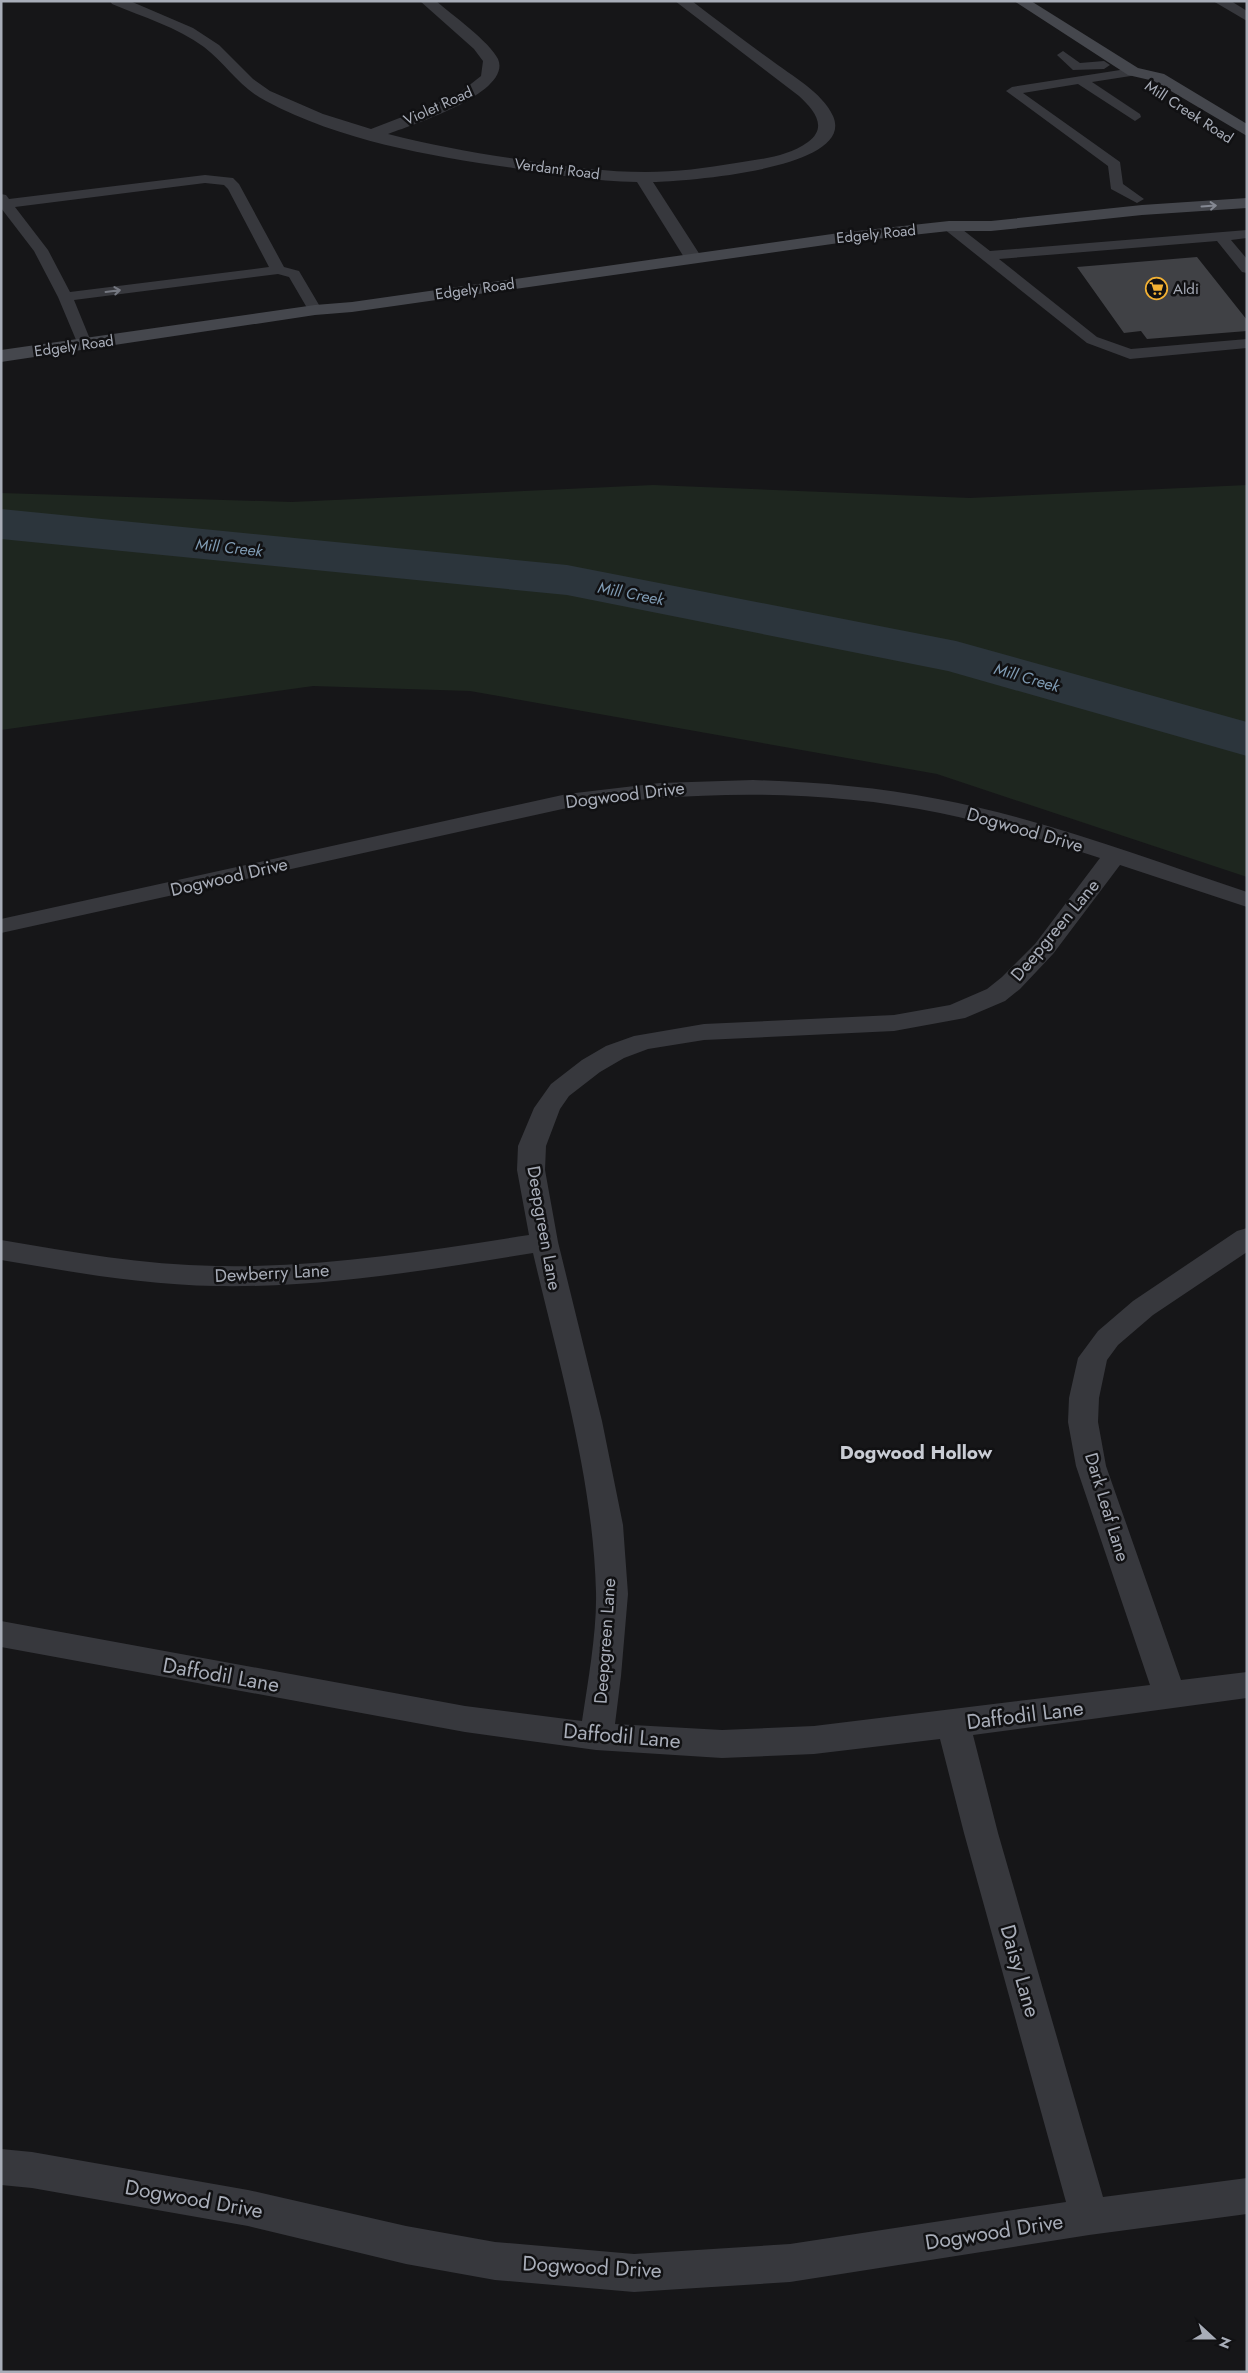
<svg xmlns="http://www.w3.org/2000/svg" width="1248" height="2373" viewBox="0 0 1248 2373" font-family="Jost,sans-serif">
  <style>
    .green { fill: #1e261f }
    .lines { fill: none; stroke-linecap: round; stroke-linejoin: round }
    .river { fill: #2c353c; fill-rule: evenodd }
    .building { fill: #404145 }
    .lane { fill: #37383d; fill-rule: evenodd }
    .street { fill: #37383d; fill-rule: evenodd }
    .secondary { fill: #45474d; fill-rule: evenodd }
    .oneway { stroke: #858993 }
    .oneway2 { stroke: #757881 }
    .labels { text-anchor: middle; stroke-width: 5; stroke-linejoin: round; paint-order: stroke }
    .far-street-label { font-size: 15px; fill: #a8adb8; stroke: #111113 }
    .far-poi-label { font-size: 15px; fill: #a8adb8; stroke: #111113; text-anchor: start }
    .far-water-label { font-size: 16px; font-style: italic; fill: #7f9bb3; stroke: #111113 }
    .street-label { font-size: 18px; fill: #a8adb8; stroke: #111113 }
    .neighbourhood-label { font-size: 19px; font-weight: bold; fill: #c9ccd4; stroke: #111113 }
    .near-street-label { font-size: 21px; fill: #a8adb8; stroke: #111113 }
  </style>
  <rect width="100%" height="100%" fill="#161618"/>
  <!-- green -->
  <polygon class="green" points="653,485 970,498 1247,485 1247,877 937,774 470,691 313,686 1,730 1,493 292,502"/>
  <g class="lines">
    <!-- river -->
    <polygon class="river" points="1,509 567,565 956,641 1247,722 1247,756 948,671 567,595 1,539"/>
  </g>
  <!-- building -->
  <polygon class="building" points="1197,257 1247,320 1247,331 1147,339 1141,331 1124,333 1077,267"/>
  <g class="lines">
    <!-- lane -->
    <g class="lane">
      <polygon points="1063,51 1080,63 1104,61 1110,65 1104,69 1073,70 1057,55"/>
      <polygon points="1133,68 1137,69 1139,72 1137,75 1092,82 1140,114 1141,117 1135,121 1078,84 1023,93 1120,162 1123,184 1144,199 1137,203 1111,189 1108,166 1006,91 1012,87"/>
      <path d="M205,175L233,178L239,184L284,267L299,271L322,310L320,313H310L289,277L278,274L74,300L92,344L89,347H79L58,297L34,251L1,208V194L6,195L9,199ZM205,183L224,185L228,189L269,267L70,292L48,250L15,207Z"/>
      <polygon points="949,222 954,223 990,251 1247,230 1247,238 1231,240 1247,259 1247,273 1242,272 1217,241 999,259 1097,337 1131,349 1247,339 1247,348 1130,359 1087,343 944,229 942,226"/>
    </g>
    <!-- street -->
    <g class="street">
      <path d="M110,1H130L193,28L219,45L253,79L270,91L323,114L371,129L428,107L462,91L481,76L483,61L474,49L420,1H436C451,14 490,42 498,59C513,93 410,126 388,134C434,146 482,154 529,161C568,167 607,172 646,172C676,172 706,168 736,163C761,159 787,157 808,142C829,127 813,109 799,96L675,1H692C718,21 745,41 771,60C792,76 822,92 833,116C857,170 682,181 653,182L702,258L699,262H687L637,182C595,181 554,175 513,168C430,156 341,141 266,101C240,88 226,64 204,47C177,27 143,17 112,4Z"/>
      <polygon points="1213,1 1231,1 1247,11 1247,21"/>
      <path d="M753,780C816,782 877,787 938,799C1044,819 1145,858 1247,892V907L1120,865L1053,954L1020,989L1005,1001L965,1018L894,1031L704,1040L648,1049L624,1058L600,1072L569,1096L560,1109L546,1146L545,1170L558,1242L602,1421L623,1525L628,1594L621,1676L615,1724L722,1730L814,1726L1150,1685L1076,1466L1068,1422L1069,1398L1078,1358L1098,1331L1133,1301L1237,1231L1247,1228V1252L1153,1315L1118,1345L1107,1360L1099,1398L1098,1422L1106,1466L1181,1680L1247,1672V1698L973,1735L998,1833L1103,2197L1247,2178V2214L1089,2235L790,2282L634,2292L495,2280L406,2264L248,2226L32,2188L1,2185V2149L32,2152L248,2190L406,2226L495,2242L634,2254L790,2244L1066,2202L964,1833L940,1739L814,1754L722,1758L596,1750L465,1732L1,1647V1621L465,1706L582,1721C588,1681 597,1631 596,1592C593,1478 559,1364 533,1253C428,1270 322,1288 216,1286C144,1285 72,1272 1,1260V1240C72,1252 144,1265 216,1266C321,1268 425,1251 529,1235L517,1170L518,1146L534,1108L551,1084L582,1060L606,1046L634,1036L704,1024L894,1015L950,1005L987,989L1002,977L1035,944L1100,858C1047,841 994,824 940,813C816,788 691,791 567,808L1,933V919L567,794L660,783Z"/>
    </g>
    <!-- secondary -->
    <g class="secondary">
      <polygon points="1014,1 1031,1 1138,68 1164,74 1247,124 1247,136 1154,81 1128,75"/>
      <polygon points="1247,198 1247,208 1142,215 991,231 949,231 839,243 352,312 315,315 1,362 1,350 315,305 352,302 839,233 949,221 991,221 1142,205"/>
    </g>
  </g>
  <!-- one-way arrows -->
  <defs><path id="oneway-shaft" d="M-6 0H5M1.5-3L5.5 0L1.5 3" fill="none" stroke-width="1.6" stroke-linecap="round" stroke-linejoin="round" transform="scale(1.25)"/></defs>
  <use class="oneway" href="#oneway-shaft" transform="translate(1209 206) rotate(-4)"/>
  <use class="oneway2" href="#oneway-shaft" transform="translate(113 291) rotate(-7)"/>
  <!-- icons -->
  <defs>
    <symbol id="supermarket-ring" viewBox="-11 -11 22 22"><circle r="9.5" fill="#111113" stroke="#f2b134" stroke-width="1.5"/><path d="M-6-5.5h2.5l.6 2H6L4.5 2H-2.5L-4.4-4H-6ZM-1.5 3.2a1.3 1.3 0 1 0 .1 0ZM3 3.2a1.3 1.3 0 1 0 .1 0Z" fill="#f2b134"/></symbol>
  </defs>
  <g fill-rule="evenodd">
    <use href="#supermarket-ring" x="1144" y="276" width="25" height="25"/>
  </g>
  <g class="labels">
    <!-- far-street labels -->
    <g class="far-street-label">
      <text transform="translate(438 106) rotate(-24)" y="5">Violet Road</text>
      <text transform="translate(1189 112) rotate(33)" y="5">Mill Creek Road</text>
      <text transform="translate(557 169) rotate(7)" y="5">Verdant Road</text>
      <text transform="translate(876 234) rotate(-6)" y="5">Edgely Road</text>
      <text transform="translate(475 289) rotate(-8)" y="5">Edgely Road</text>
      <text transform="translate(74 346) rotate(-8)" y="5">Edgely Road</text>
    </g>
    <!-- far-poi labels -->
    <g class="far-poi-label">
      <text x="1173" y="294">Aldi</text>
    </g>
    <!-- far-water labels -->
    <g class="far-water-label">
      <text transform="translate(229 547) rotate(6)" y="6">Mill Creek</text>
      <text transform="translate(631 593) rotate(11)" y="6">Mill Creek</text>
      <text transform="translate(1027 677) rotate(16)" y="6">Mill Creek</text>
    </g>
    <!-- street labels -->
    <g class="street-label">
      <text transform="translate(625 795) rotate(-7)" y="6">Dogwood Drive</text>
      <text transform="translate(1025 830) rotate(16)" y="6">Dogwood Drive</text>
      <text transform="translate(229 877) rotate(-13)" y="6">Dogwood Drive</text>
      <text transform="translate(1055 930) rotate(-50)" y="6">Deepgreen Lane</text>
      <text transform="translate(544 1228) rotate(80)" y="6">Deepgreen Lane</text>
      <text transform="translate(272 1273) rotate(-3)" y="6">Dewberry Lane</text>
      <text transform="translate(1107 1507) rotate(73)" y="6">Dark Leaf Lane</text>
      <text transform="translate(605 1641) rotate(-86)" y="6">Deepgreen Lane</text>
    </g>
    <!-- neighbourhood labels -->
    <g class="neighbourhood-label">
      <text x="916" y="1459">Dogwood Hollow</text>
    </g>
    <!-- near-street labels -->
    <g class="near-street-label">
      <text transform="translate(221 1675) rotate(10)" y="7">Daffodil Lane</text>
      <text transform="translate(1025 1715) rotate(-7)" y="7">Daffodil Lane</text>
      <text transform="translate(622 1736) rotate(5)" y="7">Daffodil Lane</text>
      <text transform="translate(1020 1971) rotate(74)" y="7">Daisy Lane</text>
      <text transform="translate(194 2199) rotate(10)" y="7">Dogwood Drive</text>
      <text transform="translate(994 2232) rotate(-9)" y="7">Dogwood Drive</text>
      <text transform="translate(592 2267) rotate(3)" y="7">Dogwood Drive</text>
    </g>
  </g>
  <!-- border -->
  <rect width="1248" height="2373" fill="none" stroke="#a8adb8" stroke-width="5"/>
  <!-- north arrow -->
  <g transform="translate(1213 2338) rotate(111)" stroke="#111113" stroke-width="4" paint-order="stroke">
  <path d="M0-4L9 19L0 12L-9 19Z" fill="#a8adb8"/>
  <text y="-8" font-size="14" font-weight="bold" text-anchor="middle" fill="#a8adb8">N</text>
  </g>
</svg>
